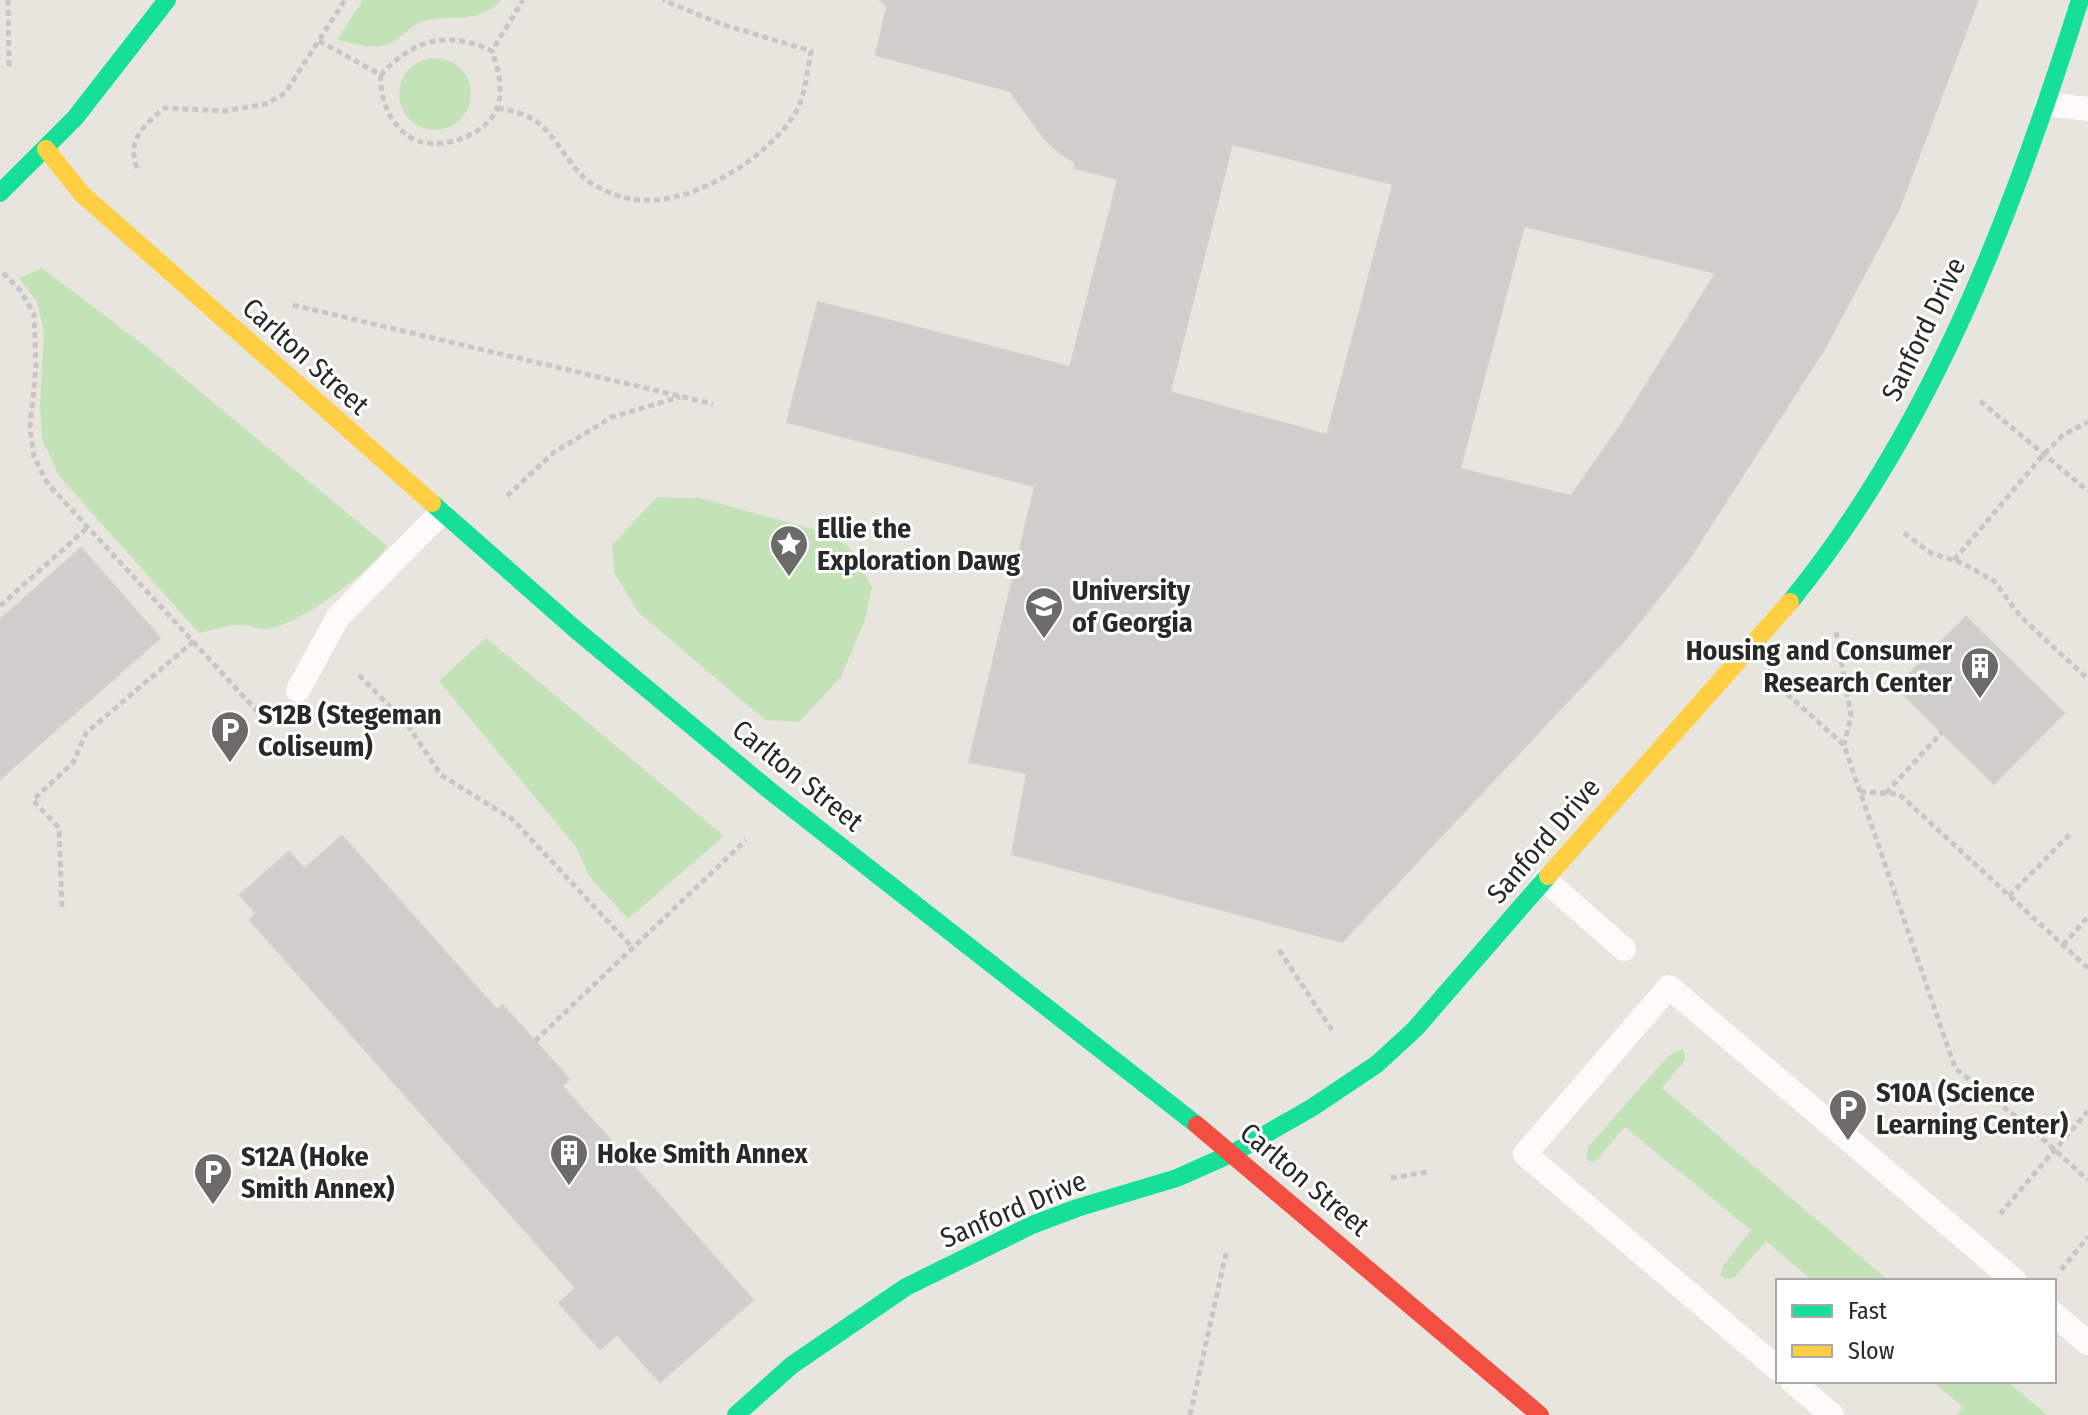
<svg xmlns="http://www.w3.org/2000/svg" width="2088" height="1415" viewBox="0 0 2088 1415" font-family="'Fira Sans Condensed',sans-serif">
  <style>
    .green { fill: #c4e2b8 }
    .building { fill: #d0ceca; stroke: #d2d0cb; stroke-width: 2; fill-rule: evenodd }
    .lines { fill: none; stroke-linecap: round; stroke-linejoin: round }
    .path { stroke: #c8c7c6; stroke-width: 5; stroke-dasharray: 6 4; stroke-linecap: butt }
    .lane { stroke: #fcfbfa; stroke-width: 24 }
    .fast { stroke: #16e098; stroke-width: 18 }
    .slow { stroke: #ffcf43; stroke-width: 18 }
    .jam { stroke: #f24e42; stroke-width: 18 }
    .labels { text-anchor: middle; stroke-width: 6; stroke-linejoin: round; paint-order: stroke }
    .street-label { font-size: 28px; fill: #292929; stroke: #fff }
    .poi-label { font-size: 28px; font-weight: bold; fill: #292929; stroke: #fff; text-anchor: start }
  </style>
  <rect width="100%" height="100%" fill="#e8e5de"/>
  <!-- green -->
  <g class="green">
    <path d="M363,0H501C480,25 450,14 424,21C409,26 399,41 387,45C372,50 352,43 337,40Z"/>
    <circle cx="435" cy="94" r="36"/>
    <path d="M42,268L150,350L387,546C373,571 294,628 266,629C258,629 250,625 241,625C228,624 212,630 199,633L59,476L42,439L40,403L44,332L37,302L19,278Z"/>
    <polygon points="657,497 699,498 820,531 849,547 872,587 865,620 841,677 799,722 765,720 638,612 614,572 612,545"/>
    <polygon points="486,638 724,836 628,919 589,876 576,847 439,681"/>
    <polygon points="1682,1049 1685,1054 1685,1060 1662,1088 1889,1281 1813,1281 1766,1241 1735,1277 1726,1279 1721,1276 1723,1266 1751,1230 1625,1127 1596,1161 1589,1162 1586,1156 1589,1146 1668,1056"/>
    <polygon points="1932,1381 2007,1381 2047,1415 1957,1415 1963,1407"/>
  </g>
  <!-- building -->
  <g class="building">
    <path d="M880,0H1978L1898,211L1826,346L1687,562L1624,641L1342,942L1012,854L1027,773L969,762L1035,486L787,422L818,302L1070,367L1118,179L1075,168V163L1060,153L1044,138L1010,91L876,55L887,6ZM1232,144L1393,184L1327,435L1170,392ZM1524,226L1716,273L1623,422L1571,496L1460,469Z"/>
    <polygon points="81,548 160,638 0,779 0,620"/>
    <polygon points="1966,617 2064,713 1994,784 1896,687"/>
    <polygon points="342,836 497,1010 502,1005 535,1041 569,1079 562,1086 753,1300 660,1382 617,1334 600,1349 559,1303 576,1288 250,920 257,914 240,895 289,852 304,869"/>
  </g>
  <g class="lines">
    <!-- path -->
    <g class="path">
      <polyline points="8,0 9,69"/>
      <path d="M319,41L381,75C413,39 448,30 492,51L523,0"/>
      <path d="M381,75C379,100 392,131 418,141C444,150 489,134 498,106C503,88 498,68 492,51"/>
      <path d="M498,108C507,110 518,112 527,116C557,130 566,168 594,185C609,193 623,199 640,200C694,205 771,156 797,110C806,93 807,69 811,51L721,24L663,0"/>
      <path d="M137,168C126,138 145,126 164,108L225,111L266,104L285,93L345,0"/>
      <polyline points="3,273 20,290 34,314 36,367 30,427 34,457 48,484 257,711"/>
      <polyline points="293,305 713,404"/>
      <polyline points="1980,401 2088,491"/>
      <polyline points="507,496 553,453 612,417 680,397"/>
      <polyline points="1904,533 1931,553 1962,563 1994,581 2021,617 2088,679"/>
      <polyline points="1954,560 2045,453 2063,435 2088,422"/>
      <polyline points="0,606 88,527"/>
      <polyline points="1836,632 1851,716 1844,745"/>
      <polyline points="359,675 407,724 441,775 512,819 633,948"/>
      <polyline points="1787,694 1844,745 1955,1068 2035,1132 2088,1180"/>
      <polyline points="1860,792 1899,794 2088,968"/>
      <polyline points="1886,793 1942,732"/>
      <polyline points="2009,896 2071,833"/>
      <polyline points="62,907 59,828 33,800 73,763 86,733 194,641"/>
      <polyline points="2063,945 2088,917"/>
      <polyline points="1279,950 1332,1030"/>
      <polyline points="535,1041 746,840"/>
      <polyline points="1391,1178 1427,1172"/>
      <polyline points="2000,1214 2088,1111"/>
      <polyline points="2061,1270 2088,1237"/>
      <polyline points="1190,1415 1227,1249"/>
    </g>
    <!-- lane -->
    <g class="lane">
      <polyline points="2047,104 2088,109"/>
      <polyline points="298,690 338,617 441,513"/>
      <polyline points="1545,880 1624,949"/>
      <polyline points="2054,1314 2088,1343"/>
      <polyline points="1778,1369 1525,1154 1669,987 2015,1281"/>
      <polyline points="1792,1381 1832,1415"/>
    </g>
    <!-- fast -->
    <g class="fast">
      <polyline points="0,193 75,118 167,0"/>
      <polyline points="432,503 575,629 769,790 1197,1125"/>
      <path d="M1790,602C1932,428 2013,212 2080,0"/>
      <polyline points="736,1415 792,1365 906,1287 1032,1225 1077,1208 1177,1178 1233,1153 1313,1107 1377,1064 1415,1029 1548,876"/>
    </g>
    <!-- slow -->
    <g class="slow">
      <polyline points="46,149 82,194 432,503"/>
      <polyline points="1548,876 1790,602"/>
    </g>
    <!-- jam -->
    <polyline class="jam" points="1197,1125 1540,1415"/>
  </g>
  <!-- icons -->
  <defs>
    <symbol id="sight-pin" viewBox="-11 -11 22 30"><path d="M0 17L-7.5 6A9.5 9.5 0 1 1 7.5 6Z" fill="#6c6b68" stroke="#fff"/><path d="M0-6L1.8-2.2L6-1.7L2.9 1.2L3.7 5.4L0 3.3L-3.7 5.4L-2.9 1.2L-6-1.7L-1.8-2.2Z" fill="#fff"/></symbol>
    <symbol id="university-pin" viewBox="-11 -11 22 30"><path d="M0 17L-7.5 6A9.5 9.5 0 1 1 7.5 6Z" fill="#6c6b68" stroke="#fff"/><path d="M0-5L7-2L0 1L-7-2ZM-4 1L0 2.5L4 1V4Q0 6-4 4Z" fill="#fff"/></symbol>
    <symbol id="building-pin" viewBox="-11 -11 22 30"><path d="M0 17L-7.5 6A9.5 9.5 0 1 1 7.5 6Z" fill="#6c6b68" stroke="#fff"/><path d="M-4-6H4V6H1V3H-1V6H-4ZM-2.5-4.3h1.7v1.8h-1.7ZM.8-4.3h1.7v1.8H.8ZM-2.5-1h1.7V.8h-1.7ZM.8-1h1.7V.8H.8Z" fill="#fff"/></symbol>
    <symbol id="parking-pin" viewBox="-11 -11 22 30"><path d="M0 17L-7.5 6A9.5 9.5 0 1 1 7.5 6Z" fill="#6c6b68" stroke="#fff"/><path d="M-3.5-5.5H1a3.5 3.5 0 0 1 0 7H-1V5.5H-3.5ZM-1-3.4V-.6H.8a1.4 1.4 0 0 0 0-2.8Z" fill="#fff"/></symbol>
  </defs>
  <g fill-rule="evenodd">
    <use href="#sight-pin" x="767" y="522" width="44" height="60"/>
    <use href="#university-pin" x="1022" y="584" width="44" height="60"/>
    <use href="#building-pin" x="1958" y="644" width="44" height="60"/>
    <use href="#parking-pin" x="208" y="708" width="44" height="60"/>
    <use href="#parking-pin" x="1826" y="1086" width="44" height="60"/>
    <use href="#building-pin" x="547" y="1131" width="44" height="60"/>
    <use href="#parking-pin" x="191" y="1150" width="44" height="60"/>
  </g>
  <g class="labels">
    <!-- street labels -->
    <g class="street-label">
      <text transform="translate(1923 329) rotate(-64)" y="10">Sanford Drive</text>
      <text transform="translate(306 356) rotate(42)" y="10">Carlton Street</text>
      <text transform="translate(798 775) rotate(39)" y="10">Carlton Street</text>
      <text transform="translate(1543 840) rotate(-49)" y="10">Sanford Drive</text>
      <text transform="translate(1305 1179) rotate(40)" y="10">Carlton Street</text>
      <text transform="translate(1013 1209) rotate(-23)" y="10">Sanford Drive</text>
    </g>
    <!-- poi labels -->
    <g class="poi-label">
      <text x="817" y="538">Ellie the<tspan x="817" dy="32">Exploration Dawg</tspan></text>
      <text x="1072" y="600">University<tspan x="1072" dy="32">of Georgia</tspan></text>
      <text x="1952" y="660" text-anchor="end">Housing and Consumer<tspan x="1952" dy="32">Research Center</tspan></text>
      <text x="258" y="724">S12B (Stegeman<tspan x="258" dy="32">Coliseum)</tspan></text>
      <text x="1876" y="1102">S10A (Science<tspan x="1876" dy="32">Learning Center)</tspan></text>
      <text x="597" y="1163">Hoke Smith Annex</text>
      <text x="241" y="1166">S12A (Hoke<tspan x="241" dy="32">Smith Annex)</tspan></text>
    </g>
  </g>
  <!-- legend -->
  <rect x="1776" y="1279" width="280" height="104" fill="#ffffff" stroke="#a9a9a9" stroke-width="2"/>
  <rect x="1792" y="1305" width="40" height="12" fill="#16e098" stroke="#a9a9a9" stroke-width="2"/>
  <text x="1848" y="1319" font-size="24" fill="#292929">Fast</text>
  <rect x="1792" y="1345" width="40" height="12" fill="#ffcf43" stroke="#a9a9a9" stroke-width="2"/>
  <text x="1848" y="1359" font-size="24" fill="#292929">Slow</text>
</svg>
